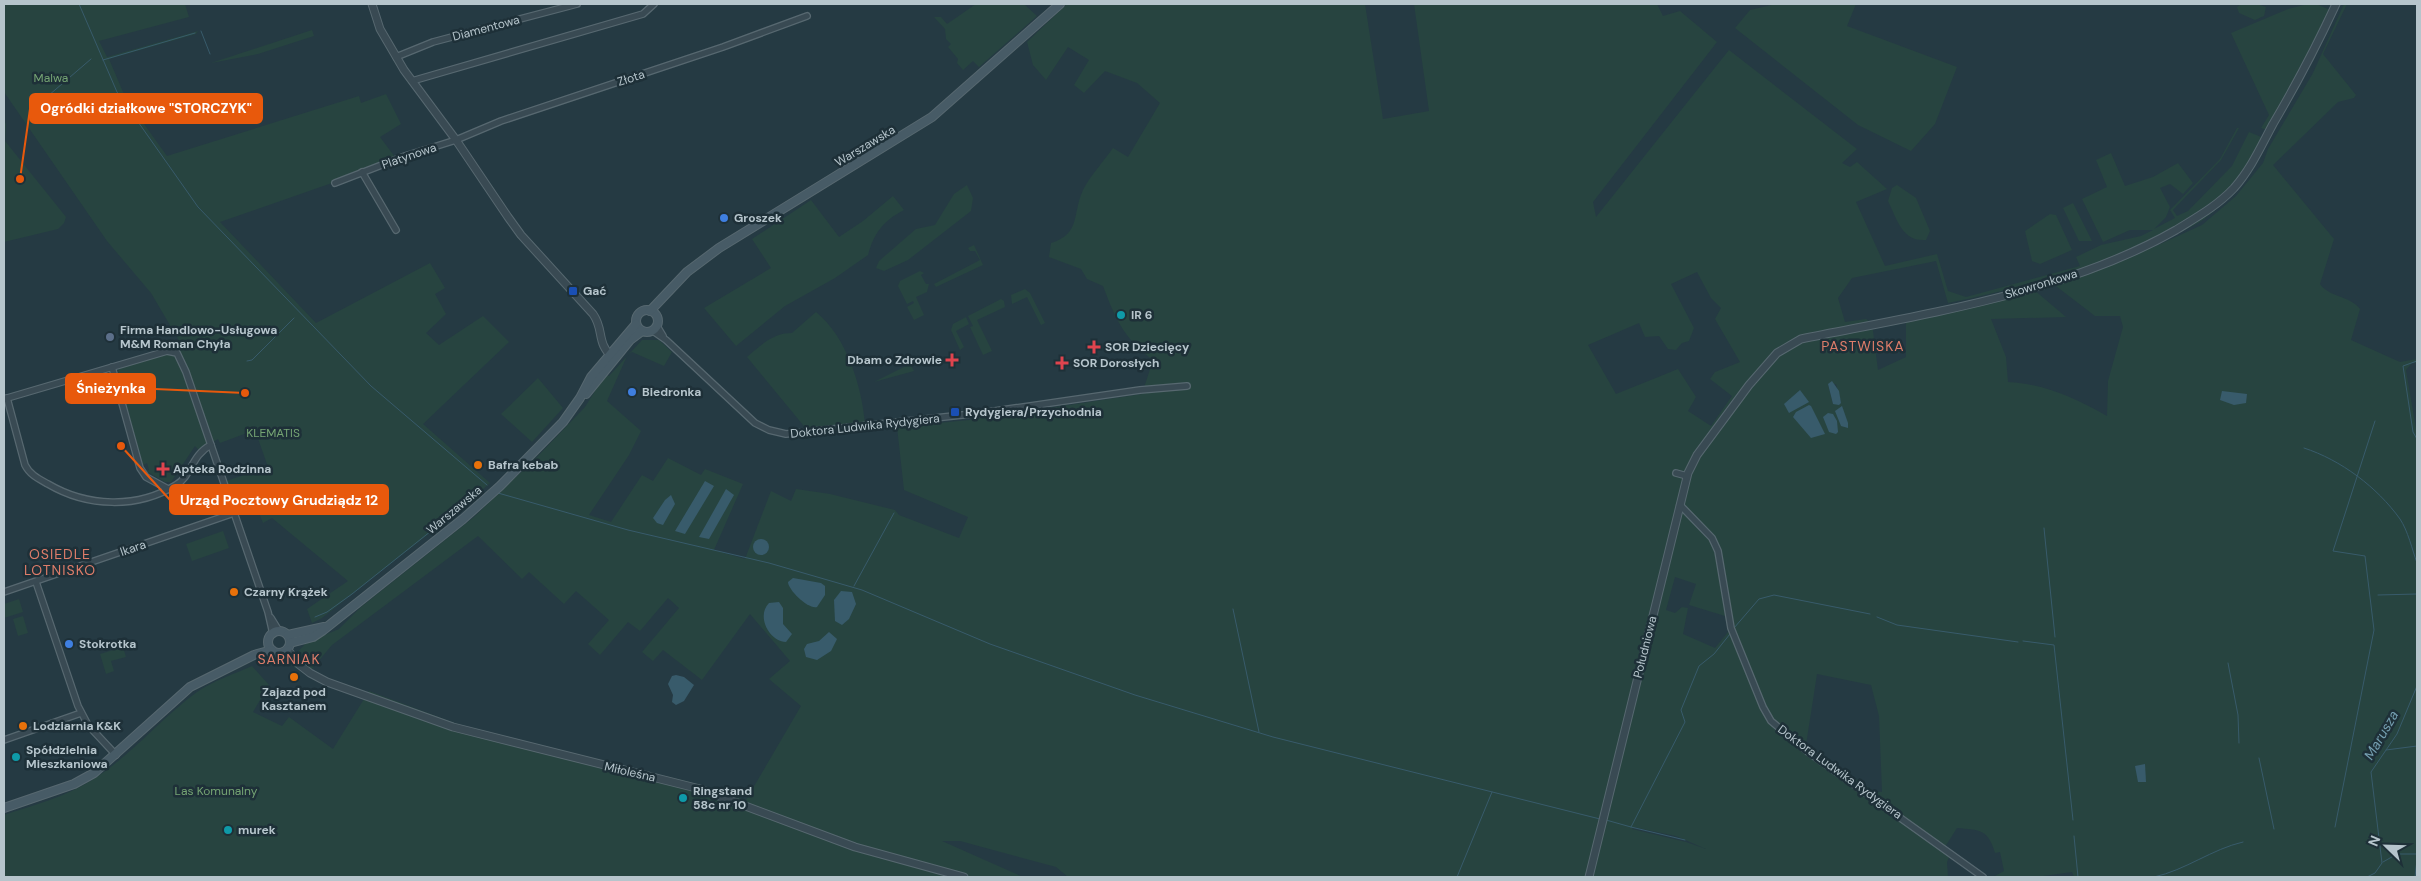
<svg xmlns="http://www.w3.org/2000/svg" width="2421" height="881" viewBox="0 0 2421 881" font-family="'DM Sans',sans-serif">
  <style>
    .green { fill: #274440; fill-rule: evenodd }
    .water { fill: #385b6b }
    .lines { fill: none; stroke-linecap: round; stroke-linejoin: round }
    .stream { stroke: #385b6b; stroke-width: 1 }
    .minor-casing { stroke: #576870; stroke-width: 8 }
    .tertiary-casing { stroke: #576870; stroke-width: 9 }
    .secondary-casing { stroke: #576870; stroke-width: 10 }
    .minor { stroke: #394a53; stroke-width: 5.5 }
    .tertiary { stroke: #394a53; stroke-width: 7 }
    .secondary { stroke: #475b66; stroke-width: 8 }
    .shop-dot { fill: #3f7fe0; stroke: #1e3038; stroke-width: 2 }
    .transit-dot { fill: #1a4fb4; stroke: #1e3038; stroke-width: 2 }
    .culture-dot { fill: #0f9aa8; stroke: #1e3038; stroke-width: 2 }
    .service-dot { fill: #5c6f8a; stroke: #1e3038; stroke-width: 2 }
    .health-dot { fill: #e0444e; stroke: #1e3038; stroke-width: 2 }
    .food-dot { fill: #e8710a; stroke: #1e3038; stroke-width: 2 }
    .labels { text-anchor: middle; stroke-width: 5; stroke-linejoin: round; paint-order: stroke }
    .street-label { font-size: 12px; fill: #b6c5cc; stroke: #1e3038 }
    .park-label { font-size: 12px; fill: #75a473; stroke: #1e3038 }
    .poi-label { font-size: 12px; font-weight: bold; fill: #b6c5cc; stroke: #1e3038; text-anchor: start }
    .neighbourhood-label { font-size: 14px; letter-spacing: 1px; fill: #de7d6a; stroke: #1e3038 }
    .water-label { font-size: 14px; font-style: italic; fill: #759fb1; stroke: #1e3038 }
    .leader { fill: none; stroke: #e8590c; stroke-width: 2 }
    .callout-dot { fill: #e8590c; stroke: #1e3038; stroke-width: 2 }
    .callout { fill: #e8590c; stroke: #e8590c; stroke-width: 2 }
    .callout-label { font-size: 14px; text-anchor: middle; font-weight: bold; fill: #fff }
  </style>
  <rect width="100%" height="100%" fill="#253a43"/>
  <!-- green -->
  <g class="green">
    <polygon points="4,4 185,4 189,17 99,41 107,57 198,31 196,34 109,59 126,99 167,156 359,96 361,103 386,94 401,124 380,137 395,157 332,183 220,222 316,323 430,263 445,288 435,294 446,314 426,333 439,345 483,316 509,342 423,424 490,483 464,506 322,618 312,623 307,609 348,581 272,518 263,523 256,506 250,497 231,496 226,481 268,467 255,430 220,443 218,439 199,450 195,446 171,482 165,482 146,471 149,470 147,463 143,465 118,375 119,368 184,349 151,293 107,241 4,92"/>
    <polygon points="976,4 1024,4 1037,16 979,67 973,61 963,70 957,63 958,59 948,47 951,44 946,39 945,29 934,17 941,17 947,24"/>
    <path d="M1067,4H1365L1383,119L1429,111L1414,4H1657L1663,16L1680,11L1717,42L1593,202L1596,217L1729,50L1857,149L1842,163L1850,167L1857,162L1887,189L1856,202L1885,266L1937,254L1948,291L1966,297L2080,266L2076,257L2101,245L2141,236L2153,230H2130L2103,242L2082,199L2107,187L2096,160L2111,153L2125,186L2153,177L2178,163L2193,183L2183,194L2170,184L2160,188L2170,207L2166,217L2154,229L2175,218L2170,210L2220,159L2237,128H2239L2221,160L2173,210L2177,216L2188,211L2232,166L2249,132L2266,139C2257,172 2231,198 2204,219C2189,230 2166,237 2149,244C2083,271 2017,289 1948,303L1936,261L1852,278L1838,298L1845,322L1866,319L1872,323L1878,370L1906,357V316L2033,289L2066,317L1991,319L2006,357L2008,382C2045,384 2075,398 2107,416L2108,381L2123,327L2120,316H2095L2052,283L2156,246L2202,225L2236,196L2263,163L2268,149L2313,73L2344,4H2347L2323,54L2356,95L2354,98L2338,102L2273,165L2334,239L2320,284C2330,298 2349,295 2360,309L2351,340L2400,362L2417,359V363H2412L2406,370L2417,435V877H2074L2072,872L2036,877H1993L2004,871L2000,852L1995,853C1988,829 1980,830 1957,828L1945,847L1951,853L1947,862L1948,877H1068L1056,867L960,841H942L1023,877H4V815C34,805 65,797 92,780C131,756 160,719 197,692C213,681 234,674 252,666L269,685L253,712L282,726L289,717L333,749L369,691L460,725L690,782L746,800L801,706L769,679L790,661L750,614L702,680L663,650L653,661L642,652L679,608L668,598L640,631L628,622L600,655L588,644L609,620L576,591L564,604L529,572L522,579L478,536L332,645L307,675L287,663L306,643L339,629L361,607L474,517L537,457L585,407L605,375L609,376L642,340H659L672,352L664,366L632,352L627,356L607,401L641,431L629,455L589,515L611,522L642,475L653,481L668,458L701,475L705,469L743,484L714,550L745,559L771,491L791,501L796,489L830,494L895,510L899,515L959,538L968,517L904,490L897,427L969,420L1142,394L1153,360C1124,339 1115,318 1103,286L1087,279L1081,269L1049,257L1051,243C1081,234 1072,214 1083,190C1090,176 1104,161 1113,148L1128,157L1160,103L1137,83L1105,71L1084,93L1074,85L1089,60L1068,47L1046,80L1033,65L1027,42ZM1697,272L1711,298L1721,308L1715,319L1740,362L1715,372L1710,379L1732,396L1711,426L1688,411L1696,397L1678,369L1616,394L1588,345L1639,323L1645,337L1659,336L1668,349L1676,350L1682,343L1689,341L1694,328L1671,284ZM1828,384H1836L1841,403L1833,404ZM1675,577L1696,584L1689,605L1725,616L1728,632L1715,648L1683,634L1688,608L1682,607L1675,613L1666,610ZM1817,674L1871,685L1879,716L1882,792L1874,791L1806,745ZM1633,827L1676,836L1706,849L1686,842L1632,829Z"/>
    <polygon points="1776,4 1856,4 1847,26 1957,67 1935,124 1911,151 1858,125 1735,28 1750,10"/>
    <polygon points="2242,4 2257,4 2266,7 2264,16 2255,20 2239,13 2237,7"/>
    <polygon points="2308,4 2316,4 2335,12 2270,131 2261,128 2269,115 2231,33 2288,9"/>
    <polygon points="312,30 314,36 258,54 211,63"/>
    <polygon points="4,120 6,124 5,141 66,217 64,223 58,229 4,242"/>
    <polygon points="967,185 973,198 971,211 908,260 884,271 876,268 879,261 916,229 935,225 954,194"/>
    <path d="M1897,185L1916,198L1930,231L1926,240C1902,242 1897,219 1888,201L1892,188Z"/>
    <path d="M893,196L904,210C883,221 874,233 868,255L835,278L785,306L736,346L704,308L771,268L752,239L811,200L839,237L863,221Z"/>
    <polygon points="2073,203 2092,241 2079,241 2063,208"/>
    <polygon points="2050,214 2056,215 2072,250 2040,264 2032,261 2025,231"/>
    <polygon points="974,245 983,265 936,287 934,284 980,260 975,251 970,251 968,248"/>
    <polygon points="920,271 924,273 921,275 926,284 929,284 927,292 916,297 924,315 914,320 907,307 914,303 913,301 907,304 898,286 900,281"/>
    <polygon points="1025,289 1030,293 1045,323 1041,325 1027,297 1012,304 1011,295"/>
    <polygon points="1001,299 1004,301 1005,307 977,320 992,351 983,355 970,327 973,326 968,316"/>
    <path d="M816,312C847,337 862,387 865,424L805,431L803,425L747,357C761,345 773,333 792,333Z"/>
    <polygon points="966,317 969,324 956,331 964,347 960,350 951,330 953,324"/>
    <polygon points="910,364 914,371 874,382"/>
    <polygon points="538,378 563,408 532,442 501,414"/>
    <polygon points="223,531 229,548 192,561 186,544"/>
    <polygon points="19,599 23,612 4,618 4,604"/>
    <polygon points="23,616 28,633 18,636 13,619"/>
    <polygon points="123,647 126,657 111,661 114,671 106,674 100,654"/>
  </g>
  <!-- water -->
  <g class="water">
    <polygon points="1832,381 1839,391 1841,403 1839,405 1833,404 1828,384"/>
    <polygon points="1800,390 1809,402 1789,413 1784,404"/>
    <polygon points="2222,391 2247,394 2246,403 2234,405 2220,400"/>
    <polygon points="1809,405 1811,406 1825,434 1811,438 1793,417 1796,412"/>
    <polygon points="1842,406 1848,423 1848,428 1841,426 1835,411"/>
    <polygon points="1828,413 1833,414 1837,421 1838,432 1836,434 1829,432 1823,417"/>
    <polygon points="705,481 714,486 685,534 675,531"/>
    <polygon points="726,489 734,495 709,539 699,537"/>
    <polygon points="671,495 675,504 663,525 657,523 653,518 665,500"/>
    <circle cx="761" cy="547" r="8"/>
    <path d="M793,578L821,583L825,586V595L817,607C809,610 788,590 788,582Z"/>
    <polygon points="841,591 852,592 856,604 849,619 842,625 835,621 834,600"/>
    <path d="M779,602L783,608V624L792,634L786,642C769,641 756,616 769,603Z"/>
    <polygon points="829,632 837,639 831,651 817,660 806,657 804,649 807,644 819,641"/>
    <polygon points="676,675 684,677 694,685 684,701 676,705 672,702 673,695 668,684 672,676"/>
    <polygon points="2145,764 2146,782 2138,782 2135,766"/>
  </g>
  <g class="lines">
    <!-- stream -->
    <g class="stream">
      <polyline points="79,4 117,92 198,207 371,386 487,485"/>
      <polyline points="201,31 210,54"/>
      <polyline points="103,60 195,33"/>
      <polyline points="34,108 91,59"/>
      <polyline points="247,361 252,360 294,318"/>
      <polyline points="2417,361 2403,366 2413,432 2417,439"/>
      <path d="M2304,448C2341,460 2377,487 2400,519C2408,531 2412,549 2417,563"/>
      <polyline points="498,493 628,530 769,563 862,590 990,644 1135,695 1273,737 1600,819"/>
      <polyline points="2044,528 2055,637"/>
      <polyline points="854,586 894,513"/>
      <polyline points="2378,595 2417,594"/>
      <polyline points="1233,609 1259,732"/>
      <polyline points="315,617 327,612 352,594 480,492"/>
      <polyline points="1877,617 1897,625 2018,642"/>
      <polyline points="1734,628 1759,599 1774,595 1870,614"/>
      <polyline points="2023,641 2054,645 2073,820"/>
      <polyline points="2228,663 2238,715 2239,743"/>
      <polyline points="2386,750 2417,746"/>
      <polyline points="2259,758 2274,829"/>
      <polyline points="1606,820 1631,827 1685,722 1681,710 1699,666 1714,654 1730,634"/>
      <polyline points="1631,827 1685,840"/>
      <polyline points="2335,827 2374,630 2365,556 2333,551 2375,421"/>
      <polyline points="2074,836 2078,877"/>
      <polyline points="2383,862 2397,854 2417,854"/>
      <polyline points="1457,877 1492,792"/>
      <path d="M2154,877C2186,870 2212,849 2243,842"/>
      <polyline points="2367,877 2375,873 2382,863 2371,772 2397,734 2417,686"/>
      <polyline points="2415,877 2417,860"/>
    </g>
    <defs>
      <g id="minor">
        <polyline points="396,57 433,42 577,4"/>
        <polyline points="412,81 643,14 654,4"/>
        <polyline points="362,172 396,230"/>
        <polyline points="335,183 405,156 456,140 501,121 723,47 807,16"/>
        <polyline points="657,326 663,336"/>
        <polyline points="653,331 666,340 755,423 769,430 786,434 981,413 1140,390 1187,386"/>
        <polyline points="112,367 140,468 146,477 168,489"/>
        <path d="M7,398L25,465C30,475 39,479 48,484C87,507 137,509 176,485C192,476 191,455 211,445"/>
        <polyline points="4,399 167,351 177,353 186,372 268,612 273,634"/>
        <polyline points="1676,473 1687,476"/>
        <polyline points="1680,505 1712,538 1718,551 1731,628 1763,707 1771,721 1808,752 1983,877"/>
        <polyline points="36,582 78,706 88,725 116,755"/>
        <polyline points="4,592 234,513"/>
        <polyline points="271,618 279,631"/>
        <polyline points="4,740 81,713"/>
      </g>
      <g id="tertiary">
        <path d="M372,4L380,29L404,70L456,140L508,217L521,235L593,314C605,331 595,342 614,359"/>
        <polyline points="287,649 296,660"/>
        <polyline points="283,652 310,673 327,682 453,727 700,789 855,847 964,877"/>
        <path d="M1589,877L1688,473L1697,455L1749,385L1777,353L1801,339C1924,314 2066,293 2176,230C2197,217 2217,206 2234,188C2251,169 2261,146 2273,124C2296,85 2317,45 2336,4"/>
      </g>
      <g id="secondary">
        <circle cx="647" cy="321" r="11"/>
        <polyline points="650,311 687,272 719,248 932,117 1060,4"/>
        <polyline points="586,394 630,340 642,331"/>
        <circle cx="279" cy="642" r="11"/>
        <polyline points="288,635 324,627"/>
        <polyline points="290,643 313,637 322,631 463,519 500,486 563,422 580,398 591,377 636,324"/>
        <polyline points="4,808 74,784 94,773 190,687 254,655 272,650"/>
      </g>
    </defs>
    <!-- minor casing -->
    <use href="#minor" class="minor-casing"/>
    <!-- tertiary casing -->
    <use href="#tertiary" class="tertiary-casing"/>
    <!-- secondary casing -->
    <use href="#secondary" class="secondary-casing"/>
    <!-- minor -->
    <use href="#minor" class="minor"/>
    <!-- tertiary -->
    <use href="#tertiary" class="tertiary"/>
    <!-- secondary -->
    <use href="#secondary" class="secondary"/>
  </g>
  <!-- markers -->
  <g class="shop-dot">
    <circle cx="724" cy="218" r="5"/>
    <circle cx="632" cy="392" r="5"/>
    <circle cx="69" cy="644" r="5"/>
  </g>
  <g class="transit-dot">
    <rect x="568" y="286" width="10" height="10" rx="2.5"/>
    <rect x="950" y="407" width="10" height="10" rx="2.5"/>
  </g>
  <g class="culture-dot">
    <circle cx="1121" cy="315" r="5"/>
    <circle cx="16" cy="757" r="5"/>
    <circle cx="683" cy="798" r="5"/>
    <circle cx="228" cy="830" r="5"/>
  </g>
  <circle class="service-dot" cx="110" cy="337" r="5"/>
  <g class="health-dot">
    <path d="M1091.5 339.5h5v5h5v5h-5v5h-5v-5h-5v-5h5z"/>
    <path d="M949.5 352.5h5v5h5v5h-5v5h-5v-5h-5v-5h5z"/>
    <path d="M1059.5 355.5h5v5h5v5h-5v5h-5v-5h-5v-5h5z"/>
    <path d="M160.5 461.5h5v5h5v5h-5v5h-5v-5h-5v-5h5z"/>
  </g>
  <g class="food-dot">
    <circle cx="478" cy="465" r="5"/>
    <circle cx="234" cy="592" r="5"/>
    <circle cx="294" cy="677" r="5"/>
    <circle cx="23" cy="726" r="5"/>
  </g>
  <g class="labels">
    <!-- street labels -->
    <g class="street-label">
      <text transform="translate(486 28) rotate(-15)" y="4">Diamentowa</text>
      <text transform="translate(631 78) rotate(-18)" y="4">Złota</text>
      <text transform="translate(865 146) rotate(-31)" y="4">Warszawska</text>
      <text transform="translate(409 156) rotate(-19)" y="4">Platynowa</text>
      <text transform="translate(2041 284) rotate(-17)" y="4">Skowronkowa</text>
      <text transform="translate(865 426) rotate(-6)" y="4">Doktora Ludwika Rydygiera</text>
      <text transform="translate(454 510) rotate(-40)" y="4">Warszawska</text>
      <text transform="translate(133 548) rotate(-19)" y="4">Ikara</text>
      <text transform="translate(1645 647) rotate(-76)" y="4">Południowa</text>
      <text transform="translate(630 772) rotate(13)" y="4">Miłoleśna</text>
      <text transform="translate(1840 772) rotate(36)" y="4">Doktora Ludwika Rydygiera</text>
    </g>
    <!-- park labels -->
    <g class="park-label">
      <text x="51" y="82">Malwa</text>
      <text x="273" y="437">KLEMATIS</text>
      <text x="216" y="795">Las Komunalny</text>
    </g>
    <!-- poi labels -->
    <g class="poi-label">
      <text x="734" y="222">Groszek</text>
      <text x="583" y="295">Gać</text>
      <text x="1131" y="319">IR 6</text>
      <text x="120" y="334">Firma Handlowo-Usługowa<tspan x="120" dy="14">M&amp;M Roman Chyła</tspan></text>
      <text x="1105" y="351">SOR Dziecięcy</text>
      <text x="942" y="364" text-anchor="end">Dbam o Zdrowie</text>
      <text x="1073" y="367">SOR Dorosłych</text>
      <text x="642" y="396">Biedronka</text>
      <text x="965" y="416">Rydygiera/Przychodnia</text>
      <text x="488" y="469">Bafra kebab</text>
      <text x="173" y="473">Apteka Rodzinna</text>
      <text x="244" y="596">Czarny Krążek</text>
      <text x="79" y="648">Stokrotka</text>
      <text x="294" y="696" text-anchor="middle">Zajazd pod<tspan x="294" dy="14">Kasztanem</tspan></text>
      <text x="33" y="730">Lodziarnia K&amp;K</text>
      <text x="26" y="754">Spółdzielnia<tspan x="26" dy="14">Mieszkaniowa</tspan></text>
      <text x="693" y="795">Ringstand<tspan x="693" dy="14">58c nr 10</tspan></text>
      <text x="238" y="834">murek</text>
    </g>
    <!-- neighbourhood labels -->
    <g class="neighbourhood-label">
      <text x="1863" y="351">PASTWISKA</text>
      <text x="60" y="559">OSIEDLE<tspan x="60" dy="16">LOTNISKO</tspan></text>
      <text x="289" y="664">SARNIAK</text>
    </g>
    <!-- water labels -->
    <g class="water-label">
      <text transform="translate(2381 735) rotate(-60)" y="5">Marusza</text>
    </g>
  </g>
  <!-- callouts -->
  <path class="leader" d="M20 179L30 109M245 393L155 389M121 446L170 500"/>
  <g class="callout-dot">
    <circle cx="20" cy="179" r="5"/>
    <circle cx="245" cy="393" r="5"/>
    <circle cx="121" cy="446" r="5"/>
  </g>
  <g class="callout">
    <rect x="30" y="94" width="232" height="29" rx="5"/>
    <rect x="66" y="374" width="89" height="29" rx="5"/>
    <rect x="170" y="485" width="218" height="29" rx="5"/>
  </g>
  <g class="callout-label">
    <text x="146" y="113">Ogródki działkowe "STORCZYK"</text>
    <text x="111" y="393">Śnieżynka</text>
    <text x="279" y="505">Urząd Pocztowy Grudziądz 12</text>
  </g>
  <!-- border -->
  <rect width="2421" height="881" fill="none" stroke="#b6c5cc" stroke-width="10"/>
  <!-- north arrow -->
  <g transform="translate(2386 846) rotate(293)" stroke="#1e3038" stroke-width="4" paint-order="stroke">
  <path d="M0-4L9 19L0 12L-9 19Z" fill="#b6c5cc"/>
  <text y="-8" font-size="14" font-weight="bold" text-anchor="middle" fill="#b6c5cc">N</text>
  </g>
</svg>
